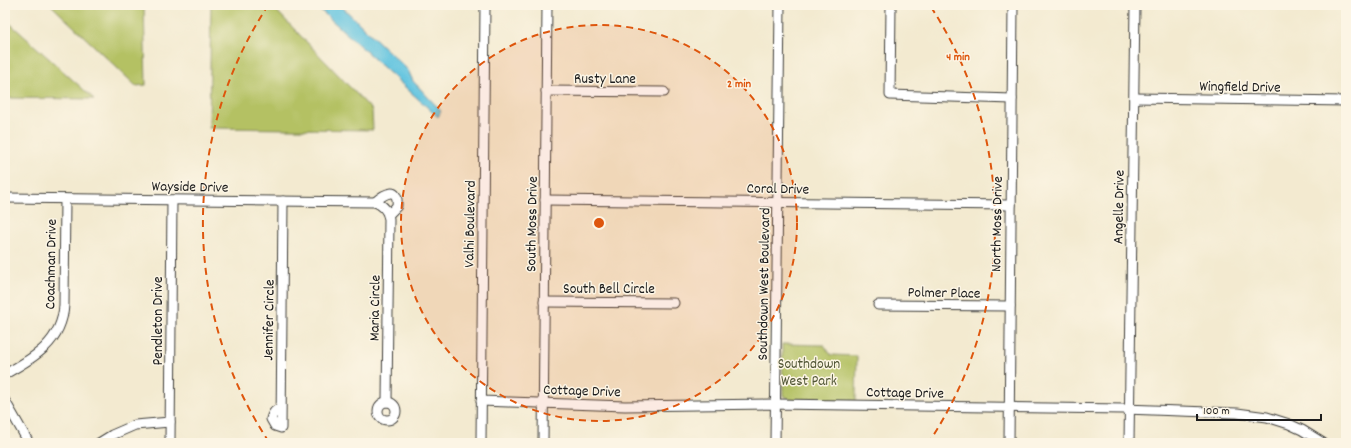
<svg xmlns="http://www.w3.org/2000/svg" width="1351" height="448" viewBox="0 0 1351 448" font-family="Dekko,sans-serif">
  <style>
    .green { fill: #b4c163; stroke: #686e40 }
    .water { fill: #62c4e0; stroke: #3f707e }
    .lines { fill: none; stroke-linecap: round; stroke-linejoin: round }
    .minor-casing { stroke: #3c3b37; stroke-width: 11 }
    .minor { stroke: #fff; stroke-width: 9 }
    .ring { fill: none; stroke: #de560d; stroke-width: 2; stroke-dasharray: 7 5 }
    .labels { text-anchor: middle; stroke-width: 3; stroke-linejoin: round; paint-order: stroke }
    .street-label { font-size: 15px; fill: #1c1c1c; stroke: #fcf5e5 }
    .park-label { font-size: 15px; fill: #515635; stroke: #fcf5e5 }
    .centre { fill: #de560d; stroke: #fcf5e5; stroke-width: 2 }
    .ring-label { font-size: 12px; text-anchor: middle; font-weight: bold; fill: #de560d; stroke: #fcf5e5; stroke-width: 3; stroke-linejoin: round; paint-order: stroke }
  </style>
  <rect width="100%" height="100%" fill="#fcf5e5"/>
  <filter id="ink" filterUnits="userSpaceOnUse"><feTurbulence type="fractalNoise" baseFrequency=".025" numOctaves="2"/><feDisplacementMap in="SourceGraphic" scale="8" xChannelSelector="R" yChannelSelector="G"/><feConvolveMatrix kernelMatrix="1 2 1 2 8 2 1 2 1" color-interpolation-filters="sRGB"/></filter>
  <filter id="wash" filterUnits="userSpaceOnUse"><feTurbulence type="fractalNoise" baseFrequency=".012" numOctaves="4" result="noise"/><feDisplacementMap in="SourceGraphic" scale="16" xChannelSelector="R" yChannelSelector="G"/><feGaussianBlur stdDeviation="0.9" result="paint"/><feColorMatrix in="noise" values="0 0 0 0 0 0 0 0 0 0 0 0 0 0 0 0 0 1.4 0 .05"/><feComposite in="paint" operator="in"/></filter>
  <g filter="url(#wash)">
    <rect width="100%" height="100%" fill="#f3ead0"/>
    <!-- green -->
    <g class="green">
      <polygon points="51,5 144,5 146,85 136,86"/>
      <polygon points="211,5 271,5 372,110 373,130 209,128"/>
      <polygon points="5,19 94,99 5,98"/>
      <polygon points="782,344 824,345 831,355 857,356 856,401 792,400 783,396"/>
    </g>
    <!-- water -->
    <polygon class="water" points="315,5 340,5 408,70 413,81 441,111 438,117"/>
  </g>
  <g filter="url(#ink)">
    <g class="lines">
      <defs>
        <g id="minor">
          <polyline points="891,5 890,95 1012,99"/>
          <polyline points="546,91 664,92"/>
          <polyline points="1134,98 1346,101"/>
          <path d="M5,198L375,202C383,205 388,210 389,219L387,402"/>
          <polyline points="545,200 1011,205"/>
          <path d="M375,202C385,193 399,186 397,206L388,215"/>
          <polyline points="544,302 674,303"/>
          <polyline points="878,305 1010,306"/>
          <path d="M5,374C34,358 62,342 64,305L65,199"/>
          <polyline points="5,401 29,443"/>
          <polyline points="481,401 625,406 775,404 1124,409 1237,413 1267,417 1289,424 1302,430 1323,443"/>
          <circle cx="387" cy="411" r="9"/>
          <path d="M281,408C275,410 273,412 271,419L275,426L281,428L283,201"/>
          <polyline points="99,443 112,435 135,425 170,422"/>
          <polyline points="170,443 172,200"/>
          <polyline points="481,443 485,5"/>
          <polyline points="543,443 547,5"/>
          <polyline points="775,443 780,5"/>
          <polyline points="1009,443 1013,5"/>
          <polyline points="1129,443 1135,5"/>
        </g>
      </defs>
      <!-- minor casing -->
      <use href="#minor" class="minor-casing"/>
      <!-- minor -->
      <use href="#minor" class="minor"/>
    </g>
  </g>
  <!-- distance rings -->
  <circle cx="599" cy="223" r="198" fill="#de560d" fill-opacity=".12"/>
  <g class="ring">
    <circle cx="599" cy="223" r="198"/>
    <path d="M269 442A396 396 0 0 1 267 7M931 7A396 396 0 0 1 929 442"/>
  </g>
  <g class="labels">
    <!-- street labels -->
    <g class="street-label">
      <text x="605" y="83">Rusty Lane</text>
      <text transform="translate(1240 86) rotate(1)" y="5">Wingfield Drive</text>
      <text transform="translate(190 186) rotate(1)" y="5">Wayside Drive</text>
      <text transform="translate(778 188) rotate(1)" y="5">Coral Drive</text>
      <text transform="translate(1118 207) rotate(-89)" y="5">Angelle Drive</text>
      <text transform="translate(469 224) rotate(-89)" y="5">Valhi Boulevard</text>
      <text transform="translate(531 224) rotate(-89)" y="5">South Moss Drive</text>
      <text transform="translate(996 224) rotate(-89)" y="5">North Moss Drive</text>
      <text transform="translate(50 264) rotate(-89)" y="5">Coachman Drive</text>
      <text transform="translate(763 284) rotate(-89)" y="5">Southdown West Boulevard</text>
      <text x="609" y="293">South Bell Circle</text>
      <text transform="translate(944 292) rotate(1)" y="5">Polmer Place</text>
      <text transform="translate(374 308) rotate(-89)" y="5">Maria Circle</text>
      <text transform="translate(268 320) rotate(-89)" y="5">Jennifer Circle</text>
      <text transform="translate(157 321) rotate(-90)" y="5">Pendleton Drive</text>
      <text transform="translate(582 390) rotate(2)" y="5">Cottage Drive</text>
      <text transform="translate(905 392) rotate(1)" y="5">Cottage Drive</text>
    </g>
    <!-- park labels -->
    <g class="park-label">
      <text x="809" y="368">Southdown<tspan x="809" dy="17">West Park</tspan></text>
    </g>
  </g>
  <circle cx="599" cy="223" r="6" class="centre"/>
  <g class="ring-label">
    <text x="958" y="60">4 min</text>
    <text x="739" y="87">2 min</text>
  </g>
  <!-- margin -->
  <rect width="1351" height="448" fill="none" stroke="#fcf5e5" stroke-width="20"/>
  <!-- scale -->
  <path d="M1197 414v6h124v-6" fill="none" stroke="#1c1c1c" stroke-width="2"/>
  <text x="1203" y="414" font-size="12" fill="#1c1c1c" stroke="#fcf5e5" stroke-width="3" paint-order="stroke">100 m</text>
</svg>
